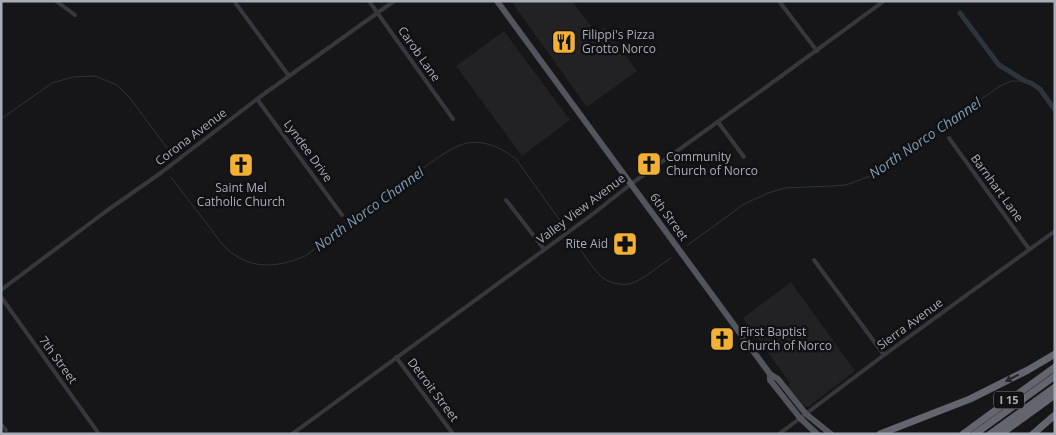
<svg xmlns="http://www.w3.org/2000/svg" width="1056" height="435" viewBox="0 0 1056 435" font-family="'Open Sans',sans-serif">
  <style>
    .built { fill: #222225 }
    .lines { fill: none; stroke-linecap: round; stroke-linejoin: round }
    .stream { stroke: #2c353c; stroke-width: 1 }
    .canal { stroke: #2c353c; stroke-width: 5 }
    .minor { stroke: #37383d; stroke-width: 4 }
    .primary { stroke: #53555c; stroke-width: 6 }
    .motorway { stroke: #63666e; stroke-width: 7 }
    .oneway { fill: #26262a }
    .labels { text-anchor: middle; stroke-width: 5; stroke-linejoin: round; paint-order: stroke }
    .shield { fill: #111113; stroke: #7b7e86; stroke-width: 1 }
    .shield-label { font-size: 11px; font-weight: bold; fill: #a8adb8 }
    .poi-label { font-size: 12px; fill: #a8adb8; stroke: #111113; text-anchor: start }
    .street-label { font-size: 12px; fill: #a8adb8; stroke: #111113 }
    .water-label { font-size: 14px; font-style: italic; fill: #7f9bb3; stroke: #111113 }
  </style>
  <rect width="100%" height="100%" fill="#161618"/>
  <!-- built -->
  <g class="built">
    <polygon points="511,1 572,1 596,33 605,27 637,71 587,107"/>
    <polygon points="504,31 570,120 522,156 456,66"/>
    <polygon points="791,282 855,371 808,407 803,405 787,386 790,383 743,318"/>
  </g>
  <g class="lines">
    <!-- stream -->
    <g class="stream">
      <polyline points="1,119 52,83 73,77 95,76 117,85 130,98 170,152"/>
      <path d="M171,177C182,192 193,206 204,220C211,228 216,237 223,245C247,270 275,269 305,256C338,231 372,206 406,181C421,170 449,147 467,143C485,140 502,148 516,159L564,226"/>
      <path d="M572,238C580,248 593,270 603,278C613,285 628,287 639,280C650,274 660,265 671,258"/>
      <polyline points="688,245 744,204 768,193 785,188 833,186 846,185 873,175 1000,86 1012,81 1025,81"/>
    </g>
    <!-- canal -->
    <polyline class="canal" points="960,13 999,65 1025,81 1031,83 1040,89 1055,110"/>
    <!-- minor -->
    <g class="minor">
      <polyline points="56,1 75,15"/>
      <polyline points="234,1 289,76"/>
      <polyline points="369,1 453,119"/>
      <polyline points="779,1 817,51"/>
      <polyline points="257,99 342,215"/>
      <polyline points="718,122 744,157"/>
      <polyline points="949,138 1029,249"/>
      <polyline points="506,200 544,249"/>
      <polyline points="814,260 884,355"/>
      <polyline points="1,290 105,212 162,172 257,99 394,1"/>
      <polyline points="1,297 99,434"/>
      <polyline points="396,357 453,434"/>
      <polyline points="1,424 6,430"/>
      <polyline points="292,434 589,217 631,184 769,85 884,1"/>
      <polyline points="779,434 884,355 1055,231"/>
    </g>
    <!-- primary -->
    <g class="primary">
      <polyline points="497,1 770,374 770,380 800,418 817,434"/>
      <polyline points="770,374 778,379 806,414 831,434"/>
    </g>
    <!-- motorway -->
    <g class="motorway">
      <polyline points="880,434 970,399 1028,370 1055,354"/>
      <polyline points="963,434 1055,367"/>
      <polyline points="975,434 1055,376"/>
      <polyline points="990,434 1055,387"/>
      <polyline points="1001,434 1055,395"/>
      <polyline points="1033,434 1055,415"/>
    </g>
  </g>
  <!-- one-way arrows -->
  <defs><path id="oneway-solid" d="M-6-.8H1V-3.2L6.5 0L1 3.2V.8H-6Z" transform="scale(1.25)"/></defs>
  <use class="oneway" href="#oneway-solid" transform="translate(1012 378) rotate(153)"/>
  <!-- icons -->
  <defs>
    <symbol id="restaurant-square" viewBox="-11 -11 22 22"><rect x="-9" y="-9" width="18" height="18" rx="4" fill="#f2b134" stroke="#111113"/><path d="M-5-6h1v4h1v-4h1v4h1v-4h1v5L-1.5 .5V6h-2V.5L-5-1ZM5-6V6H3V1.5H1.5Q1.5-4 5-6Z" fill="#111"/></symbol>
    <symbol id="church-square" viewBox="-11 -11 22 22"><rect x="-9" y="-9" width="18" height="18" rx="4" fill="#f2b134" stroke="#111113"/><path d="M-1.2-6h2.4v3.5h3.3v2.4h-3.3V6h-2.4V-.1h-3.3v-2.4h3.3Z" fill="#111"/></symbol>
    <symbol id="pharmacy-square" viewBox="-11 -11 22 22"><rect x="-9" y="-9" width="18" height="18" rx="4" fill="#f2b134" stroke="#111113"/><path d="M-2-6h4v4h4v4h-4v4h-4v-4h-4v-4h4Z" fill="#111"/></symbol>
  </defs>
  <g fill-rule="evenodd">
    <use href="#restaurant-square" x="550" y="28" width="28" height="28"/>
    <use href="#church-square" x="635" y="150" width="28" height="28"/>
    <use href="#church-square" x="227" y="151" width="28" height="28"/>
    <use href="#pharmacy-square" x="611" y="230" width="28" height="28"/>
    <use href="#church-square" x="708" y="325" width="28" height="28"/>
  </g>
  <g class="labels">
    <!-- shield labels -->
    <rect class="shield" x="994" y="391.5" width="30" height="17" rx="4"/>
    <g class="shield-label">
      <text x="1009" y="404">I 15</text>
    </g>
    <!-- poi labels -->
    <g class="poi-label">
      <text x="582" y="39">Filippi's Pizza<tspan x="582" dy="14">Grotto Norco</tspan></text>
      <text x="666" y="161">Community<tspan x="666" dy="14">Church of Norco</tspan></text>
      <text x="241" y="192" text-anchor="middle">Saint Mel<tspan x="241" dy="14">Catholic Church</tspan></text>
      <text x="608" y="248" text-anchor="end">Rite Aid</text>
      <text x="740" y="336">First Baptist<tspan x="740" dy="14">Church of Norco</tspan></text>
    </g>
    <!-- street labels -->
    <g class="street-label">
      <text transform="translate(419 54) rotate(55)" y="4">Carob Lane</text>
      <text transform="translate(191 137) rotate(-37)" y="4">Corona Avenue</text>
      <text transform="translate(308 151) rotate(54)" y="4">Lyndee Drive</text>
      <text transform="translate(997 188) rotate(54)" y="4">Barnhart Lane</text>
      <text transform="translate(581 209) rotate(-37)" y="4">Valley View Avenue</text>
      <text transform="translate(669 217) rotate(54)" y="4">6th Street</text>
      <text transform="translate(910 324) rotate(-36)" y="4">Sierra Avenue</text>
      <text transform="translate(58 360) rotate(54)" y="4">7th Street</text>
      <text transform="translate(433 390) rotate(53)" y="4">Detroit Street</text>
    </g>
    <!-- water labels -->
    <g class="water-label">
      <text transform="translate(925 138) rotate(-34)" y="5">North Norco Channel</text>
      <text transform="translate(369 209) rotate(-36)" y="5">North Norco Channel</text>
    </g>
  </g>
  <!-- border -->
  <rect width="1056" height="435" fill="none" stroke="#a8adb8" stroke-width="5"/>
</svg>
